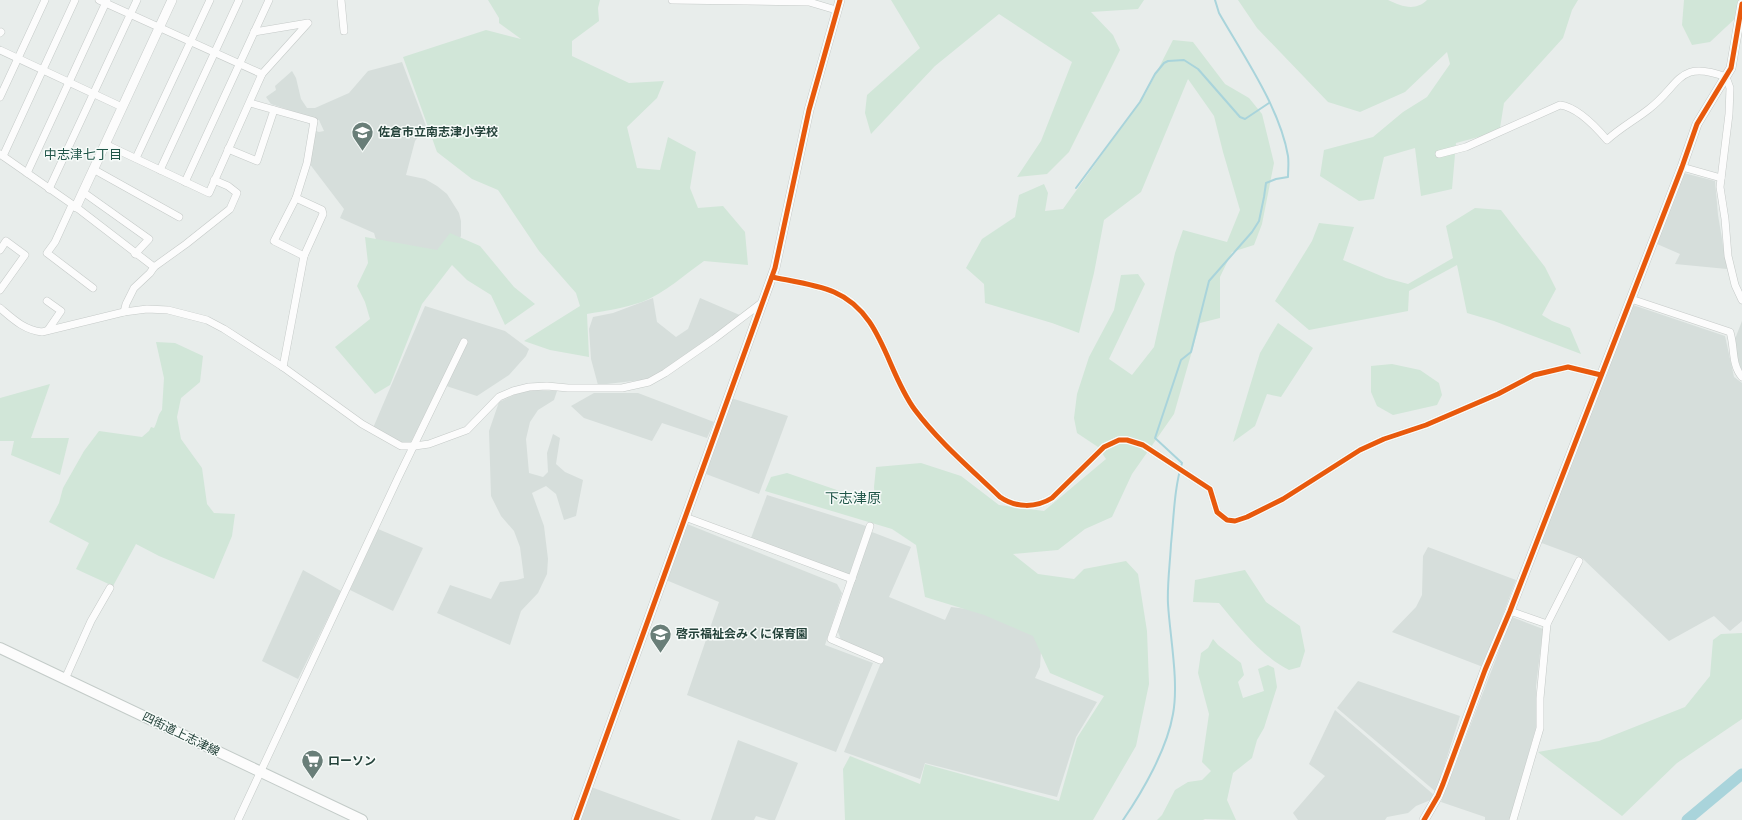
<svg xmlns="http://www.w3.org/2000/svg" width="1742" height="820" viewBox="0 0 1742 820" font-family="Lato,'Noto Sans JP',sans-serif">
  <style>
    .built { fill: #d6dedb }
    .green { fill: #d1e6d8 }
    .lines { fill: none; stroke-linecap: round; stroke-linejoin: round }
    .stream { stroke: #a9d4db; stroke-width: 2 }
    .river { stroke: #a9d4db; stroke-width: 11 }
    .minor-casing { stroke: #c5cac8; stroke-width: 8 }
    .tertiary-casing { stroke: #c5cac8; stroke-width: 10 }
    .secondary-casing { stroke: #c3cbc8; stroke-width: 12 }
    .minor { stroke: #fcfcfc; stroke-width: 7 }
    .tertiary { stroke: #fcfcfc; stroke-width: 9 }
    .secondary { stroke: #fcfcfc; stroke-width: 10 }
    .cycleway-casing { stroke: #f7fbf9; stroke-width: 8 }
    .cycleway { stroke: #e8590c; stroke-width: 5 }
    .labels { text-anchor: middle; stroke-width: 3; stroke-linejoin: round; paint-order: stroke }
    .poi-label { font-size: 12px; font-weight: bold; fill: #24423a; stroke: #f7fbf9; text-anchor: start }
    .street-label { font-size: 12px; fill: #24423a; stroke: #f7fbf9 }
    .neighbourhood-label { font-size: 13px; fill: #1f5548; stroke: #f7fbf9 }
    .quarter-label { font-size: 14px; fill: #1f5548; stroke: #f7fbf9 }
  </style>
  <rect width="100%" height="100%" fill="#e8edeb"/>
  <!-- built -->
  <g class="built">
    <polygon points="402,62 426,126 415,141 406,175 425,179 437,186 447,194 459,213 461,221 461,236 454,249 440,256 377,243 374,233 340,218 344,209 309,163 315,133 316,131 319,132 324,131 319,120 271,104 266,97 276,90 275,86 292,71 296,78 301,99 307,108 315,108 349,93 368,71"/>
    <polygon points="1684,173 1715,181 1718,215 1727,269 1675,264 1680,254 1657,244"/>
    <polygon points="653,298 657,322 676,337 688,329 700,298 742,316 650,379 598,385 591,359 589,329 593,317 613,313"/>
    <polygon points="1633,305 1725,336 1734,377 1742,383 1742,621 1730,631 1714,616 1669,641 1582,558 1539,542"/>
    <polygon points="425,306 505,331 529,349 526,356 509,375 477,396 440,384 411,442 399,442 373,428"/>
    <polygon points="1742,321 1742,370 1738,364 1735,339"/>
    <polygon points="525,390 557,391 554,400 538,410 530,422 526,439 529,473 543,477 548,472 547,453 553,434 560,438 556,464 565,472 583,480 576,516 564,520 556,494 546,486 532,493 544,526 548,559 547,574 538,593 521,611 510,645 437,613 450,585 491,599 500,582 517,580 524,578 520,547 514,531 501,516 491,496 489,431 499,402"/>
    <polygon points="594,393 638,393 714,422 707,438 662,423 652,441 584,418 571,406"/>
    <polygon points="731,398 788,416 759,494 706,474"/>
    <polygon points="767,495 866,526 849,575 751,538"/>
    <polygon points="687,524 837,584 842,593 825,645 873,663 836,752 687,695 719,602 666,580"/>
    <polygon points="378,529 423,548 393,611 350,590"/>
    <polygon points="872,532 911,547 889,597 945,620 951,607 999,613 1042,636 1040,667 1035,678 1097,702 1076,737 1057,797 925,763 920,779 844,752 883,658 841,640 837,629"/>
    <polygon points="1428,547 1516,580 1483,667 1392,632 1416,607 1422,595 1423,556"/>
    <polygon points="303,570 341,591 298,679 262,661"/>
    <polygon points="1512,617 1543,629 1536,686 1536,727 1510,820 1485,820 1485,817 1441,802"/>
    <polygon points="1358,681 1460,716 1436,792 1337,708"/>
    <polygon points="1335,710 1434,795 1433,799 1416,806 1408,813 1387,817 1385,820 1298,820 1293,813 1325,776 1309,764"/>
    <polygon points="738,740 798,763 775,820 769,820 756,816 754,820 711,820"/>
    <polygon points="591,787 681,820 579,820"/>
  </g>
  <!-- green -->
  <g class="green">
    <path d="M488,0H600L598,8L599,21L572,41V56L629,83L664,81L657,98L627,127L637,168L660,170L668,137L696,152L690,188L698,208L723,206L745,232L748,265L704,261C684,275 665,293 642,302C624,308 605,311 587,314L589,357L550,350L524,341L580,306L576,293L539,251L498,190L472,179L437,152L403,57L486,30L521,39L499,23V18Z"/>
    <polygon points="891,0 1144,0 1138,9 1091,12 1113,35 1120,50 1069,152 1047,174 1017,177 1041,141 1072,62 999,14 935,66 871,134 865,113 867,95 920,48"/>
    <path d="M1238,0H1388C1401,6 1415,12 1427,0H1578L1572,10L1563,38L1504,103L1500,128L1486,135L1456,143L1452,189L1421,196L1415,148L1384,157L1374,199L1359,201L1320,176L1324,150L1373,137L1403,112L1427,97L1450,64L1447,52L1405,92L1360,112L1328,102L1257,28Z"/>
    <polygon points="1684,0 1742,0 1741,13 1710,42 1692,45 1682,25"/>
    <polygon points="1173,40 1193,42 1225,84 1249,98 1262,114 1274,163 1262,224 1254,245 1232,252 1220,277 1220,318 1200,323 1174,414 1132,474 1112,517 1085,529 1058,550 1013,554 1038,574 1074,579 1084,569 1126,561 1138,574 1147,631 1149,684 1136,746 1093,820 845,820 843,769 850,756 920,784 925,764 1059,801 1077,738 1104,696 1050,673 1033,636 984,615 925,597 916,545 892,529 765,491 771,477 787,473 875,503 874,487 876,467 921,463 961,476 999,505 1044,511 1106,459 1098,447 1077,433 1074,418 1077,394 1089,357 1114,310 1121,275 1138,274 1145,284 1109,359 1132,375 1154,347 1175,253 1183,230 1227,242 1240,210 1223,152 1214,116 1188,79 1141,192 1104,220 1094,273 1079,333 1052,323 985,303 984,284 966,268 982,239 1015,217 1019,195 1044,184 1048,193 1045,211 1063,209 1146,93"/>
    <polygon points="1475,208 1501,210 1545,267 1556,289 1542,315 1552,321 1570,328 1581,354 1494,321 1467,313 1457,265 1409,291 1408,311 1309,330 1275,301 1312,241 1319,223 1354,227 1343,260 1386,278 1408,284 1453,258 1446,226"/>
    <polygon points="450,233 480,246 514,287 535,304 505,325 491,295 467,280 452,265 422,304 390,385 375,394 335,347 370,319 365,302 357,286 368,263 365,237 437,250"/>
    <polygon points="1278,323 1313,348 1281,397 1267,394 1255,426 1233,442 1260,353"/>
    <path d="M156,342L175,343L203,356L200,382L181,398L177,417L181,439L202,468L207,504L214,513L235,514L232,536L214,579L159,556L136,544L113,586L76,569L89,543L49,522L59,503L63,488L84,451L99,431L142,437L149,431L151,427L154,428C158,421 157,416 162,410L164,378Z"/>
    <polygon points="1392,364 1420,370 1439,383 1442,395 1437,405 1393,415 1377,406 1371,392 1371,366"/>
    <polygon points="50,384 31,438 69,438 60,475 11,455 14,441 0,441 0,398"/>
    <path d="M1245,570L1266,602L1300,626L1305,651L1300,667L1289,670C1260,655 1240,628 1219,603L1193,602L1195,580Z"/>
    <polygon points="1742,633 1742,719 1677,763 1622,816 1538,752 1599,741 1685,707 1710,676 1713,640 1721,634"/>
    <polygon points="1213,639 1218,645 1241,663 1244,675 1238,682 1243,698 1264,691 1258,669 1268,665 1274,668 1277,687 1264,728 1257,740 1252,758 1233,773 1227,800 1236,820 1205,819 1203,820 1157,820 1162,815 1175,790 1188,782 1202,780 1211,771 1202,762 1209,714 1198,673 1201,653 1208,648"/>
  </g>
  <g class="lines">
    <!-- stream -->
    <g class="stream">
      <polyline points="1076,188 1140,102 1155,74 1164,63 1168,61 1184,60 1198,69 1240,117 1245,119 1269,103"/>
      <path d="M1123,820C1143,791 1167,749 1173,714C1179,682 1170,637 1168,604C1167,585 1170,564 1171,544C1174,516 1174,489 1182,463L1155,438L1181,360L1191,352L1209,281L1252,232L1259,221L1264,197L1266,183L1276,179L1288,177C1288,170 1289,163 1288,156C1280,108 1243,55 1219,13L1215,0"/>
    </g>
    <!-- river -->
    <polyline class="river" points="1687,820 1742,774"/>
    <defs>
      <g id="minor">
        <polyline points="99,0 262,74"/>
        <polyline points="341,0 344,31"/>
        <polyline points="672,0 809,2 836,10"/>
        <polyline points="0,33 1,32"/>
        <polyline points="0,50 122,107"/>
        <polyline points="0,97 45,0"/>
        <polyline points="250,103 314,121 307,163 296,198 274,241 304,256"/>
        <polyline points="105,144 209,193 262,74 308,23 254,32"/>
        <polyline points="228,149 257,161 274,110"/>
        <polyline points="0,154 76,207 154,267"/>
        <path d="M1439,154L1466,147L1560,105C1577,107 1596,127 1607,140C1620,128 1635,120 1649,109C1681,84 1678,59 1726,77L1730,88L1729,114L1720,187L1725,219L1728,256L1735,285L1742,300"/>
        <polyline points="3,156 75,0"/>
        <polyline points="136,158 210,0"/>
        <polyline points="1682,167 1721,178"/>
        <polyline points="93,169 179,217"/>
        <polyline points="160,170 239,0"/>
        <polyline points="27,173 107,0"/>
        <polyline points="185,182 269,0"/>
        <polyline points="49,189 137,0"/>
        <polyline points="83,192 149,239 135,254"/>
        <polyline points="72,205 55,242 47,253 93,288"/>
        <polyline points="0,250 6,241 25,255 0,290"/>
        <path d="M772,277C791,281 818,285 834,292C883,313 886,371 915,410C939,442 971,469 1000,497C1016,508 1036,508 1052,498L1104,447L1119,440H1127L1143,445L1210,489L1217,512L1227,520L1235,521L1247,517L1283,499L1360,450L1384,439L1426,425L1498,394L1534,375L1568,367L1601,375"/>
        <path d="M1631,299L1730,332C1735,348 1731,364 1742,377"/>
        <polyline points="47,301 61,311 48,330"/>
        <path d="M0,308C13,319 24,330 42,332L124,312L147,309L168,310L207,320L224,329L283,367L362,424L401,446H415L429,444L467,430L499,397L513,391L529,387L547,386L568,388H622L649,382L665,373L714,339L764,301"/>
        <polyline points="124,312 126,304 134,288 150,273 154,267 186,244 230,209 237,193 228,186 214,180"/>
        <polyline points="283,367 304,256 323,214 322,210 296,198"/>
        <polyline points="685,517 852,579"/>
        <polyline points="870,526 831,639 880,660"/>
        <polyline points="1510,611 1547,624"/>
        <polyline points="65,679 91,621 110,588"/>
        <polyline points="238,820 398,478 464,342"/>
        <polyline points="1513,820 1540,728 1540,698 1547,624 1579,561"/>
      </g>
      <g id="tertiary">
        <polyline points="76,207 172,0"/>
        <polyline points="576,820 775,268 809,110 840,0"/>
        <polyline points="1424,820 1438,796 1443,784 1485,670 1510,611 1682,167 1697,124 1731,68 1742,4"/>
      </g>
      <polyline id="secondary" points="0,648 362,820"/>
    </defs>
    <!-- minor casing -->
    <use href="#minor" class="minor-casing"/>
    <!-- tertiary casing -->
    <use href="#tertiary" class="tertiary-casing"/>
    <!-- secondary casing -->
    <use href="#secondary" class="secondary-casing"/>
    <!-- minor -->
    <use href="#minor" class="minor"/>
    <!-- tertiary -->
    <use href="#tertiary" class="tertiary"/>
    <!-- secondary -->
    <use href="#secondary" class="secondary"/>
    <defs>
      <g id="cycleway">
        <path d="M772,277C791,281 818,285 834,292C883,313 886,371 915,410C939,442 971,469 1000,497C1016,508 1036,508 1052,498L1104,447L1119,440H1127L1143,445L1210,489L1217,512L1227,520L1235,521L1247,517L1283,499L1360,450L1384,439L1426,425L1498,394L1534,375L1568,367L1601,375"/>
        <polyline points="576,820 775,268 809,110 840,0"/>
        <polyline points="1424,820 1438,796 1443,784 1485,670 1510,611 1682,167 1697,124 1731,68 1742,4"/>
      </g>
    </defs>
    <!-- cycleway casing -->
    <use href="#cycleway" class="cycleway-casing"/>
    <!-- cycleway -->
    <use href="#cycleway" class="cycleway"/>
  </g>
  <!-- icons -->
  <defs>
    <symbol id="school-pin" viewBox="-11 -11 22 30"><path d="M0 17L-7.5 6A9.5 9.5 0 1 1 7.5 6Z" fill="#697e78" stroke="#f7fbf9"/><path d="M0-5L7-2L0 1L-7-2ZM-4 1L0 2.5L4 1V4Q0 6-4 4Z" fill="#fff"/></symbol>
    <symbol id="supermarket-pin" viewBox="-11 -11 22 30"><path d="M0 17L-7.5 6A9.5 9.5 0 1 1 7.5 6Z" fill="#697e78" stroke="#f7fbf9"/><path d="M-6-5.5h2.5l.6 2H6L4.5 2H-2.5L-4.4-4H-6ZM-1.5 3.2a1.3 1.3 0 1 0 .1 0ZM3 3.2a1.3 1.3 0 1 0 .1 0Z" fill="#fff"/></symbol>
  </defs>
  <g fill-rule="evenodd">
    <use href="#school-pin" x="350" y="120" width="25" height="34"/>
    <use href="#school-pin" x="648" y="622" width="25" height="34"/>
    <use href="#supermarket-pin" x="300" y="748" width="25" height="34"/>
  </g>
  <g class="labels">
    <!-- poi labels -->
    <g class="poi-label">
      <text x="378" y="136">佐倉市立南志津小学校</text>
      <text x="676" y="638">啓示福祉会みくに保育園</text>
      <text x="328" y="765">ローソン</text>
    </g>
    <!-- street labels -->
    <g class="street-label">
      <text transform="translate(181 734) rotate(26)" y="4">四街道上志津線</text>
    </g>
    <!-- neighbourhood labels -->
    <g class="neighbourhood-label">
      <text x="83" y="159">中志津七丁目</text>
    </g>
    <!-- quarter labels -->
    <g class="quarter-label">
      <text x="853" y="503">下志津原</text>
    </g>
  </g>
</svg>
